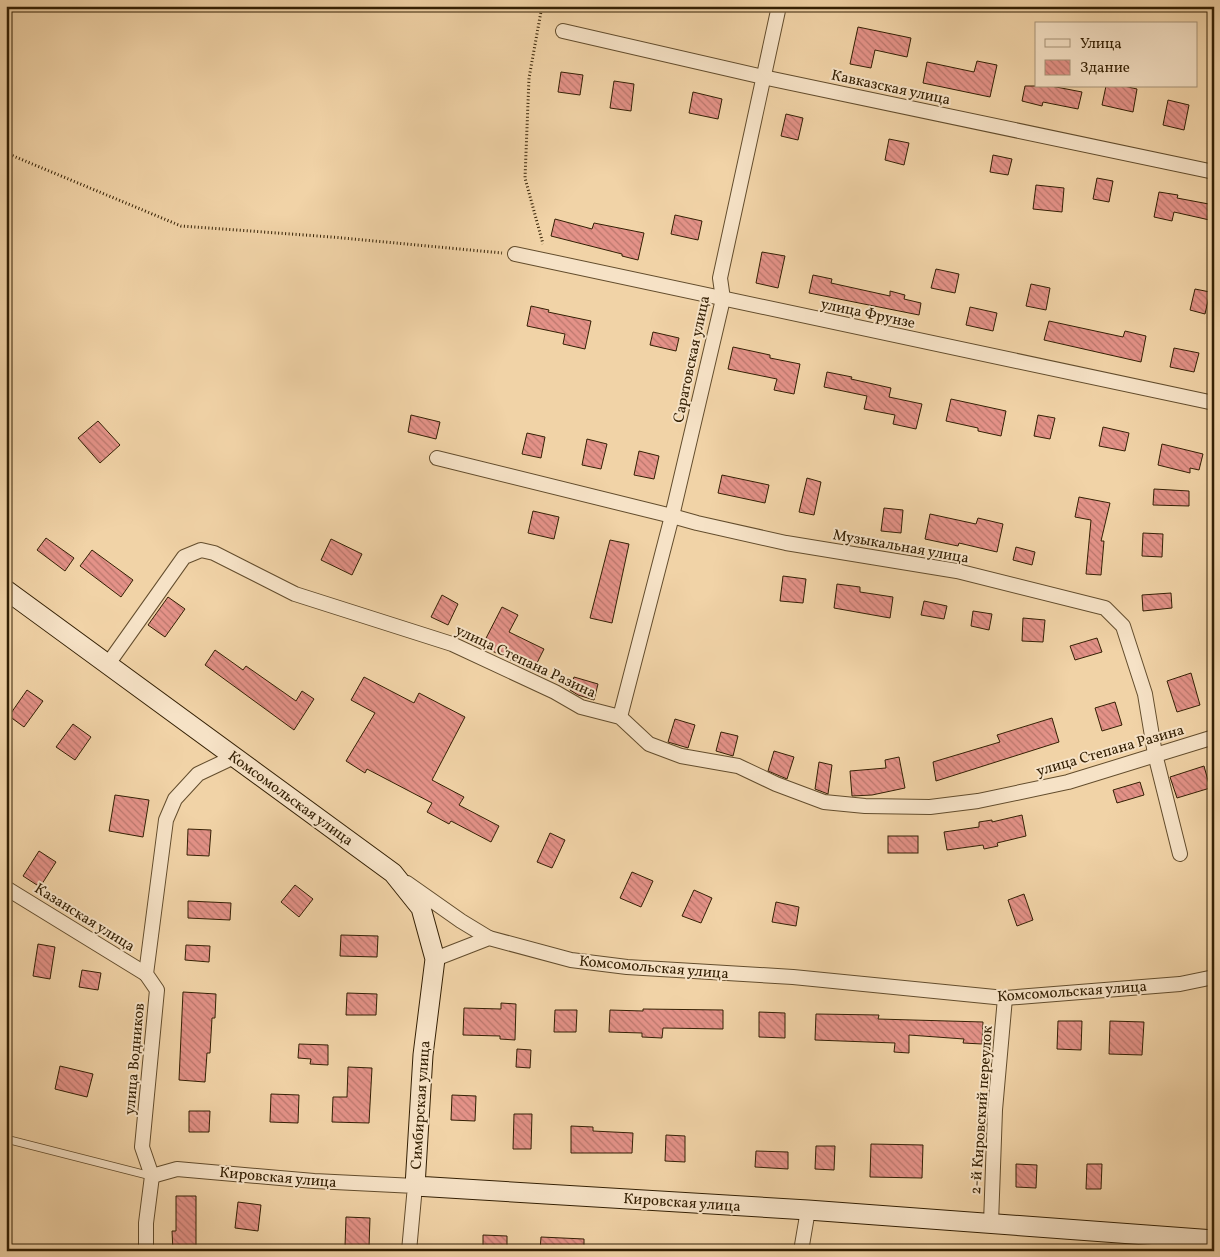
<svg xmlns="http://www.w3.org/2000/svg" width="1220" height="1257" viewBox="0 0 1220 1257" font-family="Vollkorn,serif">
  <style>
    .building { fill: url(#building-back-hatch); stroke: #342004 }
    .lines { fill: none; stroke-linecap: round; stroke-linejoin: round }
    .lane-casing { stroke: #634d2d; stroke-width: 9 }
    .street-casing { stroke: #634d2d; stroke-width: 16 }
    .secondary-casing { stroke: #342004; stroke-width: 21 }
    .path { stroke: #342004; stroke-width: 3; stroke-dasharray: 1 2.5; stroke-linecap: butt }
    .lane { stroke: #f6e2c6; stroke-width: 7 }
    .street { stroke: #f6e2c6; stroke-width: 14 }
    .secondary { stroke: #f6e2c6; stroke-width: 19 }
    .labels { text-anchor: middle; stroke-width: 4; stroke-linejoin: round; paint-order: stroke }
    .street-label { font-size: 15px; fill: #342004; stroke: #f6e2c6 }
  </style>
  <defs>
    <pattern id="building-back-hatch" width="6" height="6" patternUnits="userSpaceOnUse" patternTransform="scale(1.25)"><rect width="6" height="6" fill="#e49288"/><path d="M-1 5l2 2M0 0l6 6M5-1l2 2" fill="none" stroke="#ba776d"/></pattern>
  </defs>
  <rect width="100%" height="100%" fill="#f1d3a7"/>
  <filter id="stains"><feTurbulence type="fractalNoise" baseFrequency=".004" numOctaves="4"/><feColorMatrix values="0 0 0 0 .2 0 0 0 0 .09 0 0 0 0 .02 0 0 0 .5 -.17"/></filter>
  <radialGradient id="worn" r=".72"><stop offset=".6" stop-color="#630" stop-opacity="0"/><stop offset="1" stop-color="#630" stop-opacity=".3"/></radialGradient>
  <!-- building -->
  <g class="building">
    <polygon points="858,27 911,38 907,57 875,50 871,68 850,64"/>
    <polygon points="977,61 997,65 990,97 923,83 927,62 974,72"/>
    <polygon points="561,72 583,75 580,95 558,92"/>
    <polygon points="614,81 634,84 631,111 610,108"/>
    <polygon points="1025,86 1051,86 1082,92 1078,109 1043,102 1042,106 1022,101"/>
    <polygon points="1106,86 1124,86 1137,89 1133,112 1102,105"/>
    <polygon points="693,92 722,99 718,119 689,113"/>
    <polygon points="1168,100 1189,105 1184,130 1163,125"/>
    <polygon points="786,114 803,118 798,140 781,136"/>
    <polygon points="889,139 909,143 904,165 885,160"/>
    <polygon points="993,155 1012,159 1008,175 990,172"/>
    <polygon points="1097,178 1113,181 1109,202 1093,199"/>
    <polygon points="1036,185 1064,188 1062,212 1033,209"/>
    <polygon points="1159,192 1178,195 1177,198 1214,205 1214,221 1174,212 1172,221 1154,217"/>
    <polygon points="675,215 702,221 698,240 671,234"/>
    <polygon points="555,219 592,229 594,223 644,233 638,260 622,256 622,254 551,236"/>
    <polygon points="762,252 785,256 778,288 756,283"/>
    <polygon points="936,269 959,274 955,293 931,288"/>
    <polygon points="813,275 832,279 831,283 890,296 890,291 905,295 904,299 921,303 919,315 809,293"/>
    <polygon points="1031,284 1050,288 1046,310 1026,306"/>
    <polygon points="1195,289 1210,292 1205,314 1190,310"/>
    <polygon points="531,306 549,310 548,312 591,321 585,349 563,344 565,334 527,326"/>
    <polygon points="970,307 997,313 993,331 966,325"/>
    <polygon points="1049,321 1123,337 1125,331 1146,336 1141,362 1044,340"/>
    <polygon points="653,332 679,338 676,351 650,345"/>
    <polygon points="733,347 770,355 770,358 800,364 794,394 774,390 777,379 728,369"/>
    <polygon points="1174,348 1199,353 1194,372 1170,367"/>
    <polygon points="827,372 852,377 851,379 891,388 889,397 922,404 916,429 893,424 895,415 864,409 867,396 824,387"/>
    <polygon points="951,399 1006,411 1001,436 978,431 978,428 946,421"/>
    <polygon points="411,415 440,422 436,439 408,432"/>
    <polygon points="1038,415 1055,418 1050,439 1034,436"/>
    <polygon points="98,421 120,445 100,463 78,438"/>
    <polygon points="1103,427 1129,433 1125,451 1099,446"/>
    <polygon points="527,433 545,437 541,458 522,454"/>
    <polygon points="587,439 607,444 601,469 582,465"/>
    <polygon points="1162,444 1203,454 1199,470 1190,468 1190,473 1158,465"/>
    <polygon points="639,451 659,456 654,479 634,475"/>
    <polygon points="722,475 769,485 765,503 718,493"/>
    <polygon points="807,478 821,482 814,515 799,512"/>
    <polygon points="1154,489 1189,491 1189,506 1153,505"/>
    <polygon points="1079,497 1110,503 1101,541 1104,541 1101,575 1086,574 1091,520 1075,517"/>
    <polygon points="884,508 903,510 901,533 881,531"/>
    <polygon points="533,511 559,517 554,539 528,533"/>
    <polygon points="930,514 976,524 978,518 1003,524 997,552 959,543 958,546 925,539"/>
    <polygon points="1143,533 1163,534 1162,557 1142,556"/>
    <polygon points="46,538 74,558 65,571 37,550"/>
    <polygon points="331,539 362,554 352,575 321,560"/>
    <polygon points="610,540 629,544 612,623 590,618"/>
    <polygon points="1016,547 1035,552 1032,565 1013,560"/>
    <polygon points="92,550 133,580 121,597 80,566"/>
    <polygon points="783,576 806,579 803,603 780,601"/>
    <polygon points="837,584 860,587 860,592 893,597 890,618 834,608"/>
    <polygon points="1171,593 1172,608 1143,611 1142,595"/>
    <polygon points="442,595 458,604 448,625 431,617"/>
    <polygon points="168,597 185,609 165,637 148,625"/>
    <polygon points="924,601 947,606 944,619 921,615"/>
    <polygon points="502,607 518,615 509,632 544,649 533,671 482,646"/>
    <polygon points="973,611 992,614 989,630 971,626"/>
    <polygon points="1023,618 1045,620 1043,642 1022,641"/>
    <polygon points="1097,638 1102,652 1075,660 1070,646"/>
    <polygon points="215,650 243,670 246,666 296,701 302,691 314,699 294,730 205,665"/>
    <polygon points="1191,673 1200,705 1177,712 1167,681"/>
    <polygon points="364,677 414,703 419,693 465,717 432,780 464,797 459,805 499,826 491,842 451,821 449,824 427,812 432,803 367,769 365,773 346,761 375,713 351,700"/>
    <polygon points="574,677 598,684 594,700 578,695 570,690"/>
    <polygon points="27,690 43,701 24,727 9,716"/>
    <polygon points="1115,702 1122,725 1102,731 1095,708"/>
    <polygon points="1052,718 1059,742 936,781 933,762 1000,742 997,735"/>
    <polygon points="675,719 695,725 688,748 668,742"/>
    <polygon points="73,724 91,737 75,760 56,747"/>
    <polygon points="721,732 738,736 733,756 716,751"/>
    <polygon points="774,751 794,757 787,779 768,771"/>
    <polygon points="899,757 905,788 872,795 852,796 850,771 886,768 885,760"/>
    <polygon points="819,762 832,765 828,794 815,789"/>
    <polygon points="1204,766 1210,788 1177,798 1170,777"/>
    <polygon points="1140,782 1144,795 1117,803 1113,790"/>
    <polygon points="115,795 149,800 143,837 109,831"/>
    <polygon points="1022,815 1026,836 997,843 998,846 984,849 983,845 947,850 944,832 979,827 979,822 992,820 992,822"/>
    <polygon points="188,829 211,830 209,856 187,855"/>
    <polygon points="550,833 565,840 552,868 537,862"/>
    <rect x="888" y="836" width="30" height="17"/>
    <polygon points="39,851 56,862 40,887 23,876"/>
    <polygon points="632,872 653,881 641,907 620,898"/>
    <polygon points="295,885 313,899 299,917 281,902"/>
    <polygon points="694,890 712,898 701,923 682,916"/>
    <polygon points="1024,894 1033,920 1017,926 1008,900"/>
    <polygon points="188,901 231,903 230,920 188,918"/>
    <polygon points="776,902 799,907 796,926 772,922"/>
    <polygon points="341,935 378,936 377,957 340,956"/>
    <polygon points="38,944 55,947 50,979 33,976"/>
    <polygon points="186,945 210,946 209,962 185,960"/>
    <polygon points="82,970 101,973 98,990 79,987"/>
    <polygon points="183,992 216,994 215,1018 212,1018 210,1053 207,1053 205,1082 179,1080"/>
    <polygon points="347,993 377,994 376,1015 346,1015"/>
    <polygon points="501,1003 516,1004 515,1040 500,1039 500,1036 463,1035 464,1008 501,1009"/>
    <polygon points="643,1009 723,1010 723,1029 663,1028 662,1038 642,1037 642,1033 609,1032 610,1010 643,1011"/>
    <polygon points="555,1010 577,1010 576,1032 554,1032"/>
    <polygon points="759,1012 785,1013 785,1038 759,1037"/>
    <polygon points="816,1014 879,1015 878,1019 983,1022 982,1044 963,1043 964,1039 909,1035 909,1053 894,1052 895,1043 815,1040"/>
    <polygon points="1058,1021 1082,1021 1081,1050 1057,1049"/>
    <polygon points="1110,1021 1144,1022 1142,1055 1109,1054"/>
    <polygon points="299,1044 328,1045 328,1065 310,1064 311,1059 298,1058"/>
    <polygon points="517,1049 531,1050 530,1068 516,1067"/>
    <polygon points="60,1066 93,1074 87,1097 55,1089"/>
    <polygon points="348,1067 372,1068 369,1123 332,1122 333,1097 347,1097"/>
    <polygon points="271,1094 299,1095 298,1123 270,1122"/>
    <polygon points="452,1095 476,1096 475,1121 451,1120"/>
    <polygon points="189,1111 210,1111 209,1132 189,1132"/>
    <polygon points="514,1114 532,1114 531,1149 513,1149"/>
    <polygon points="571,1126 593,1127 593,1131 633,1133 632,1153 571,1153"/>
    <polygon points="666,1135 685,1136 685,1162 665,1161"/>
    <polygon points="871,1144 923,1145 922,1178 870,1177"/>
    <polygon points="816,1146 835,1146 834,1170 815,1169"/>
    <polygon points="756,1151 788,1152 788,1169 755,1167"/>
    <polygon points="1016,1164 1037,1165 1036,1188 1016,1187"/>
    <polygon points="1087,1164 1102,1164 1101,1189 1086,1189"/>
    <polygon points="176,1196 196,1196 196,1251 173,1251 172,1231 176,1231"/>
    <polygon points="238,1202 261,1205 258,1231 235,1228"/>
    <polygon points="346,1217 370,1218 369,1247 345,1246"/>
    <polygon points="483,1235 507,1236 507,1251 483,1251"/>
    <polygon points="541,1237 584,1239 584,1251 540,1251"/>
  </g>
  <g class="lines">
    <defs>
      <polyline id="lane" points="6,1139 151,1176"/>
      <g id="street">
        <polyline points="563,31 763,77 1214,172"/>
        <polyline points="515,254 1214,403"/>
        <polyline points="437,458 672,516 697,523 786,543 957,571 1105,608 1123,626 1145,694 1155,754 1180,854"/>
        <polyline points="108,664 184,557 201,550 214,553 295,594 452,644 555,692 581,707 620,717 649,744 681,756 738,766 776,784 824,802 865,806 930,807 978,801 1068,782 1214,737"/>
        <polyline points="620,717 672,516 723,299 720,278 779,6"/>
        <polyline points="407,883 461,921 489,938"/>
        <polyline points="6,888 146,974"/>
        <polyline points="435,959 489,938 571,960 627,967 793,977 1005,998 1180,984 1214,977"/>
        <polyline points="152,1176 177,1169 314,1181 415,1186 409,1251"/>
        <polyline points="991,1223 995,1110 1005,998"/>
        <polyline points="146,1251 146,1223 152,1176 142,1147 157,990 146,974 166,820 175,799 198,774 234,757"/>
        <polyline points="801,1251 808,1210"/>
      </g>
      <polyline id="secondary" points="6,590 393,873 421,908 435,959 423,1055 415,1186 808,1210 1214,1240"/>
    </defs>
    <!-- lane casing -->
    <use href="#lane" class="lane-casing"/>
    <!-- street casing -->
    <use href="#street" class="street-casing"/>
    <!-- secondary casing -->
    <use href="#secondary" class="secondary-casing"/>
    <!-- path -->
    <g class="path">
      <polyline points="542,6 529,78 525,178 543,244"/>
      <polyline points="6,153 181,226 332,237 502,253"/>
    </g>
    <!-- lane -->
    <use href="#lane" class="lane"/>
    <!-- street -->
    <use href="#street" class="street"/>
    <!-- secondary -->
    <use href="#secondary" class="secondary"/>
  </g>
  <g class="labels">
    <!-- street labels -->
    <g class="street-label">
      <text transform="translate(891 87) rotate(12)" y="5">Кавказская улица</text>
      <text transform="translate(868 313) rotate(12)" y="5">улица Фрунзе</text>
      <text transform="translate(691 359) rotate(-78)" y="5">Саратовская улица</text>
      <text transform="translate(901 546) rotate(10)" y="5">Музыкальная улица</text>
      <text transform="translate(526 661) rotate(25)" y="5">улица Степана Разина</text>
      <text transform="translate(1110 750) rotate(-16)" y="5">улица Степана Разина</text>
      <text transform="translate(291 798) rotate(36)" y="5">Комсомольская улица</text>
      <text transform="translate(85 917) rotate(32)" y="5">Казанская улица</text>
      <text transform="translate(654 967) rotate(5)" y="5">Комсомольская улица</text>
      <text transform="translate(1072 991) rotate(-4)" y="5">Комсомольская улица</text>
      <text transform="translate(134 1059) rotate(-85)" y="5">улица Водников</text>
      <text transform="translate(420 1105) rotate(-86)" y="5">Симбирская улица</text>
      <text transform="translate(981 1110) rotate(-86)" y="5">2-й Кировский переулок</text>
      <text transform="translate(278 1177) rotate(5)" y="5">Кировская улица</text>
      <text transform="translate(682 1202) rotate(4)" y="5">Кировская улица</text>
    </g>
  </g>
  <!-- margin -->
  <rect width="1220" height="1257" fill="none" stroke="#f1d3a7" stroke-width="25"/>
  <rect x="8" y="8" width="1205" height="1242" fill="none" stroke="#342004" stroke-width="2.5"/>
  <rect x="12" y="12" width="1195" height="1232" fill="none" stroke="#342004"/>
  <!-- legend -->
  <rect x="1035" y="22" width="162" height="65" fill="#f6e2c6" stroke="#a89478"/>
  <rect x="1045" y="39" width="25" height="8" fill="#f6e2c6" stroke="#a89478"/>
  <text x="1080" y="48" font-size="15" fill="#342004">Улица</text>
  <rect x="1045" y="60" width="25" height="15" fill="url(#building-back-hatch)" stroke="#a89478"/>
  <text x="1080" y="72" font-size="15" fill="#342004">Здание</text>
  <rect width="100%" height="100%" filter="url(#stains)"/>
  <rect width="100%" height="100%" fill="url(#worn)"/>
</svg>
